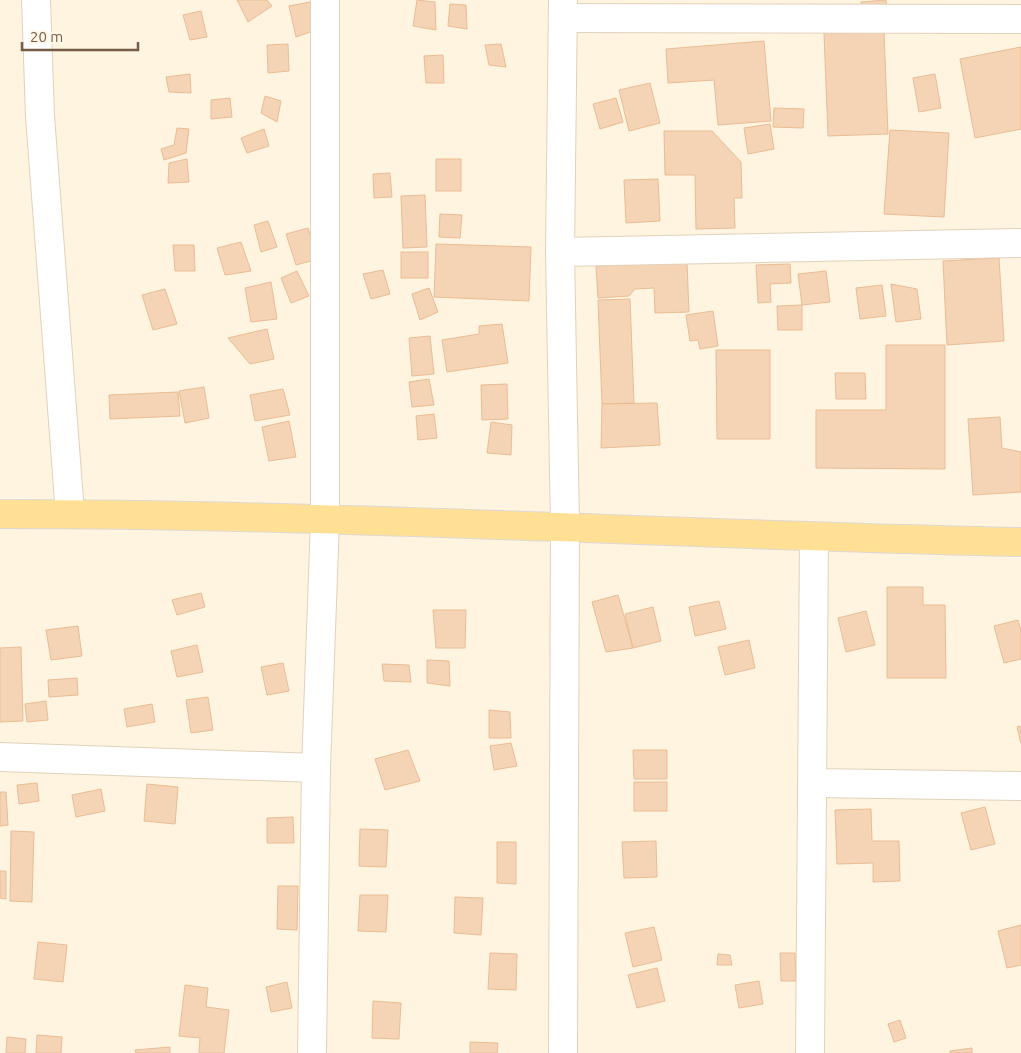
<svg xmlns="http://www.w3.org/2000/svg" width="1021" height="1053" viewBox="0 0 1021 1053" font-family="Ubuntu,sans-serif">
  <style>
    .building { fill: #f5d4b5; stroke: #e9bc94 }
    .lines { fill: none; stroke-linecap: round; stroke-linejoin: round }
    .minor-casing { stroke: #e2d1bb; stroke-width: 30 }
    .primary-casing { stroke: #ded8d2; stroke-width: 30 }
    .minor { stroke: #fff; stroke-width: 28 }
    .primary { stroke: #ffe095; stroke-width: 28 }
  </style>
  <rect width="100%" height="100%" fill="#fef4df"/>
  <!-- building -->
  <g class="building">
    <polygon points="237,0 267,0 272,6 248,22"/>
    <polygon points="417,0 435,2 436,30 413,26"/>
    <polygon points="886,0 887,12 863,15 861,2"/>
    <polygon points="310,2 319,29 296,37 289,6"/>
    <polygon points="450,4 466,5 467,29 448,26"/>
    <polygon points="201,11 207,37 190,40 183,15"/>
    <polygon points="884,32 888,134 828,136 824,33"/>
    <polygon points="764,41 771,121 718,125 714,80 668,83 666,49"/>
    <polygon points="288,44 289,71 268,73 267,45"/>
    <polygon points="501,44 506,67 489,65 485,45"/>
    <polygon points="1021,47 1021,129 975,138 960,59"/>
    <polygon points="443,55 444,83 426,83 424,56"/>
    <polygon points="190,74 191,93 169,92 166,77"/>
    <polygon points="935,74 941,108 919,112 913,78"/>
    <polygon points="650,83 660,123 629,131 619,90"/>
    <polygon points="265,96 281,101 277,122 261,113"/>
    <polygon points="230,98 232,117 211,119 211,100"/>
    <polygon points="616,98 623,122 600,129 593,104"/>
    <polygon points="774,108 804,109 803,128 773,127"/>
    <polygon points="770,124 774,149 748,154 744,128"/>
    <polygon points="177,128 189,129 186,153 164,160 161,149 174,145"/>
    <polygon points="264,129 269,146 247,153 241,138"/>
    <polygon points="890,130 949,133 944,217 884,214"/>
    <polygon points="664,131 712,131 741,162 742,198 734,198 735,228 696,229 695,175 665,175"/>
    <polygon points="187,159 189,182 168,183 169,163"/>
    <rect x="436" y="159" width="25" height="32"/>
    <polygon points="390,173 392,197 374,198 373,174"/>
    <polygon points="658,179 660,221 626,223 624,180"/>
    <polygon points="425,195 427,247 403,248 401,196"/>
    <polygon points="440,214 462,215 460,238 439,237"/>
    <polygon points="268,221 277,247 261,252 254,225"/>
    <polygon points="308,228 318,259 296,265 286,234"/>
    <polygon points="241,242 251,271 225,275 217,248"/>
    <polygon points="436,244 531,247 529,301 434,297"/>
    <polygon points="173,245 194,245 195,271 175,271"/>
    <rect x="401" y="252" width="27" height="26"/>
    <polygon points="999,258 1004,341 947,345 943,261"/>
    <polygon points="687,262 689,312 655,313 654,288 635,289 629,296 598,298 596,266"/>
    <polygon points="790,264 791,283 770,284 771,302 758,303 756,265"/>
    <polygon points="383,270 390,294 371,299 363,274"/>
    <polygon points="297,271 309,296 291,303 281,278"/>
    <polygon points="826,271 830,302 802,305 798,274"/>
    <polygon points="271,282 277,319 251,322 245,288"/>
    <polygon points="891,284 917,289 921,319 896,322"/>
    <polygon points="882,285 886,316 860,319 856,288"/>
    <polygon points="429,288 438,312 420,320 412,294"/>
    <polygon points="165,289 177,324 153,330 142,295"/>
    <polygon points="630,299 634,403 602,404 598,300"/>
    <polygon points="802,305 802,330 778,330 777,306"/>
    <polygon points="713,311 718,346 700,349 698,340 690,341 686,315"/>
    <polygon points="502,324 508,363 447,372 442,340 479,334 479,326"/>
    <polygon points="267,329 274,359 250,364 228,338"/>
    <polygon points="430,336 434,374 412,376 409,338"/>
    <polygon points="886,345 945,345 945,469 816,468 816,410 886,410"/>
    <polygon points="716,350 770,350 770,439 717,439"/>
    <polygon points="835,373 865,373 866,399 836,399"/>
    <polygon points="429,379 434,405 412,407 409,382"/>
    <polygon points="507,384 508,419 482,420 481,385"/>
    <polygon points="204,387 209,418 185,423 179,391"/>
    <polygon points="283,389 290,415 255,421 250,395"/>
    <polygon points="178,392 180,416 110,419 109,395"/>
    <polygon points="657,403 660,445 601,448 602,404"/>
    <polygon points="434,414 437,438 418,440 416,416"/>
    <polygon points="1000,417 1002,448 1021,452 1021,492 973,495 968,419"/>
    <polygon points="289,421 296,457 269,461 262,427"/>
    <polygon points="491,422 512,425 511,455 487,453"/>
    <polygon points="887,587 923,587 923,605 945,605 946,678 887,678"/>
    <polygon points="201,593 205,607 177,615 172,600"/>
    <polygon points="618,595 633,648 606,652 592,602"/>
    <polygon points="719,601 726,629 695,636 689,607"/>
    <polygon points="653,607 661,641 633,648 625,614"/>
    <polygon points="433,610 466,610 465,648 436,648"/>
    <polygon points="866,611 875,645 846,652 838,618"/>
    <polygon points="1018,620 1021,630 1021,659 1004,663 994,626"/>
    <polygon points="78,626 82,656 51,660 46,630"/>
    <polygon points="749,640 755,668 725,675 718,647"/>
    <polygon points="197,645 203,672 177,677 171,651"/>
    <polygon points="21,647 23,721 0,722 0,648"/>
    <polygon points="427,660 449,661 450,686 427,683"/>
    <polygon points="283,663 289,691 267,695 261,667"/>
    <polygon points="382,664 409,665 411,682 384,681"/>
    <polygon points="77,678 78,695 49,697 48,680"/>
    <polygon points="208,697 213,730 191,733 186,700"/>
    <polygon points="46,701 48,720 27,722 25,704"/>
    <polygon points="152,704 155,722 127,727 124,709"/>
    <polygon points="489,710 510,712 511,738 489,738"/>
    <polygon points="1021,726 1021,743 1017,727"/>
    <polygon points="511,743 517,766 494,770 490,746"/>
    <polygon points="408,750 420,781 385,790 375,759"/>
    <polygon points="633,750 667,750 667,779 634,779"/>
    <rect x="634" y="782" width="33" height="29"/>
    <polygon points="37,783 39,801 19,804 17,785"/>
    <polygon points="147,784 178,787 175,824 144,821"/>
    <polygon points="101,789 105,811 76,817 72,795"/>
    <polygon points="0,792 6,792 8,825 0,826"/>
    <polygon points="985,807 995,844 971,850 961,813"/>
    <polygon points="871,809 872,841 899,841 900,881 873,882 873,863 837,864 835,810"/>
    <polygon points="293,817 294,843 267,843 267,818"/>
    <polygon points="360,829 388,830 386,867 359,866"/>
    <polygon points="11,831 34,832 32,902 10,901"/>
    <polygon points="656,841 657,877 624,878 622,842"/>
    <polygon points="497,842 516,842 516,884 497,883"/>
    <polygon points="0,871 6,871 6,899 0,898"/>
    <polygon points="278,886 298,886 297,930 277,929"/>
    <polygon points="360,895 388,895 386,932 358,931"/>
    <polygon points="455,897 483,898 481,935 454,933"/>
    <polygon points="1021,925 1021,965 1007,968 998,931"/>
    <polygon points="654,927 662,960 633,967 625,933"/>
    <polygon points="38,942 67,945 63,982 34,979"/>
    <polygon points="490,953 517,954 516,990 488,989"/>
    <polygon points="780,953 795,953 796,981 781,981"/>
    <polygon points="718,954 730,955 732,965 717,965"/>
    <polygon points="657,968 665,1001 637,1008 628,975"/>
    <polygon points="759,981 763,1004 739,1008 735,985"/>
    <polygon points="287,982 292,1008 271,1012 266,987"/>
    <polygon points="185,985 208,988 206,1007 229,1010 224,1053 199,1053 200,1038 179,1036"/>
    <polygon points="373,1001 401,1003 399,1039 372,1038"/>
    <polygon points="900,1020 906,1038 894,1042 888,1024"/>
    <polygon points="37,1035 62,1037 61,1053 36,1053"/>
    <polygon points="7,1037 26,1039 25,1053 6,1053"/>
    <polygon points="470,1042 498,1043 497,1053 470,1053"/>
    <polygon points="170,1047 170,1053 136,1053 135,1050"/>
    <polygon points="972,1048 972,1053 950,1053 950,1051"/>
  </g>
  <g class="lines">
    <defs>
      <g id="minor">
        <polyline points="36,0 40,116 70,514"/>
        <polyline points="563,0 560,252 565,526 563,1053"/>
        <polyline points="563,18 1021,19"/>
        <polyline points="560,252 1021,243"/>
        <polyline points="0,757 316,768"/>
        <polyline points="814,783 1021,786"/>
        <polyline points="312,1053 316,768 325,520 325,0"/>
        <polyline points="810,1053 814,537"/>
      </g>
      <path id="primary" d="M0,514C340,514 681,535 1021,542"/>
    </defs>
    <!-- minor casing -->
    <use href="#minor" class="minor-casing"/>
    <!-- primary casing -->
    <use href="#primary" class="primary-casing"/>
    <!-- minor -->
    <use href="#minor" class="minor"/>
    <!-- primary -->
    <use href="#primary" class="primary"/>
  </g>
  <!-- scale -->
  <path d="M22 42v8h116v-8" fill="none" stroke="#765b45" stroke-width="2.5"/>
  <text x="30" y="42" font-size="15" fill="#765b45" stroke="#fff8e7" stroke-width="4" paint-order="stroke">20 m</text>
</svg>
